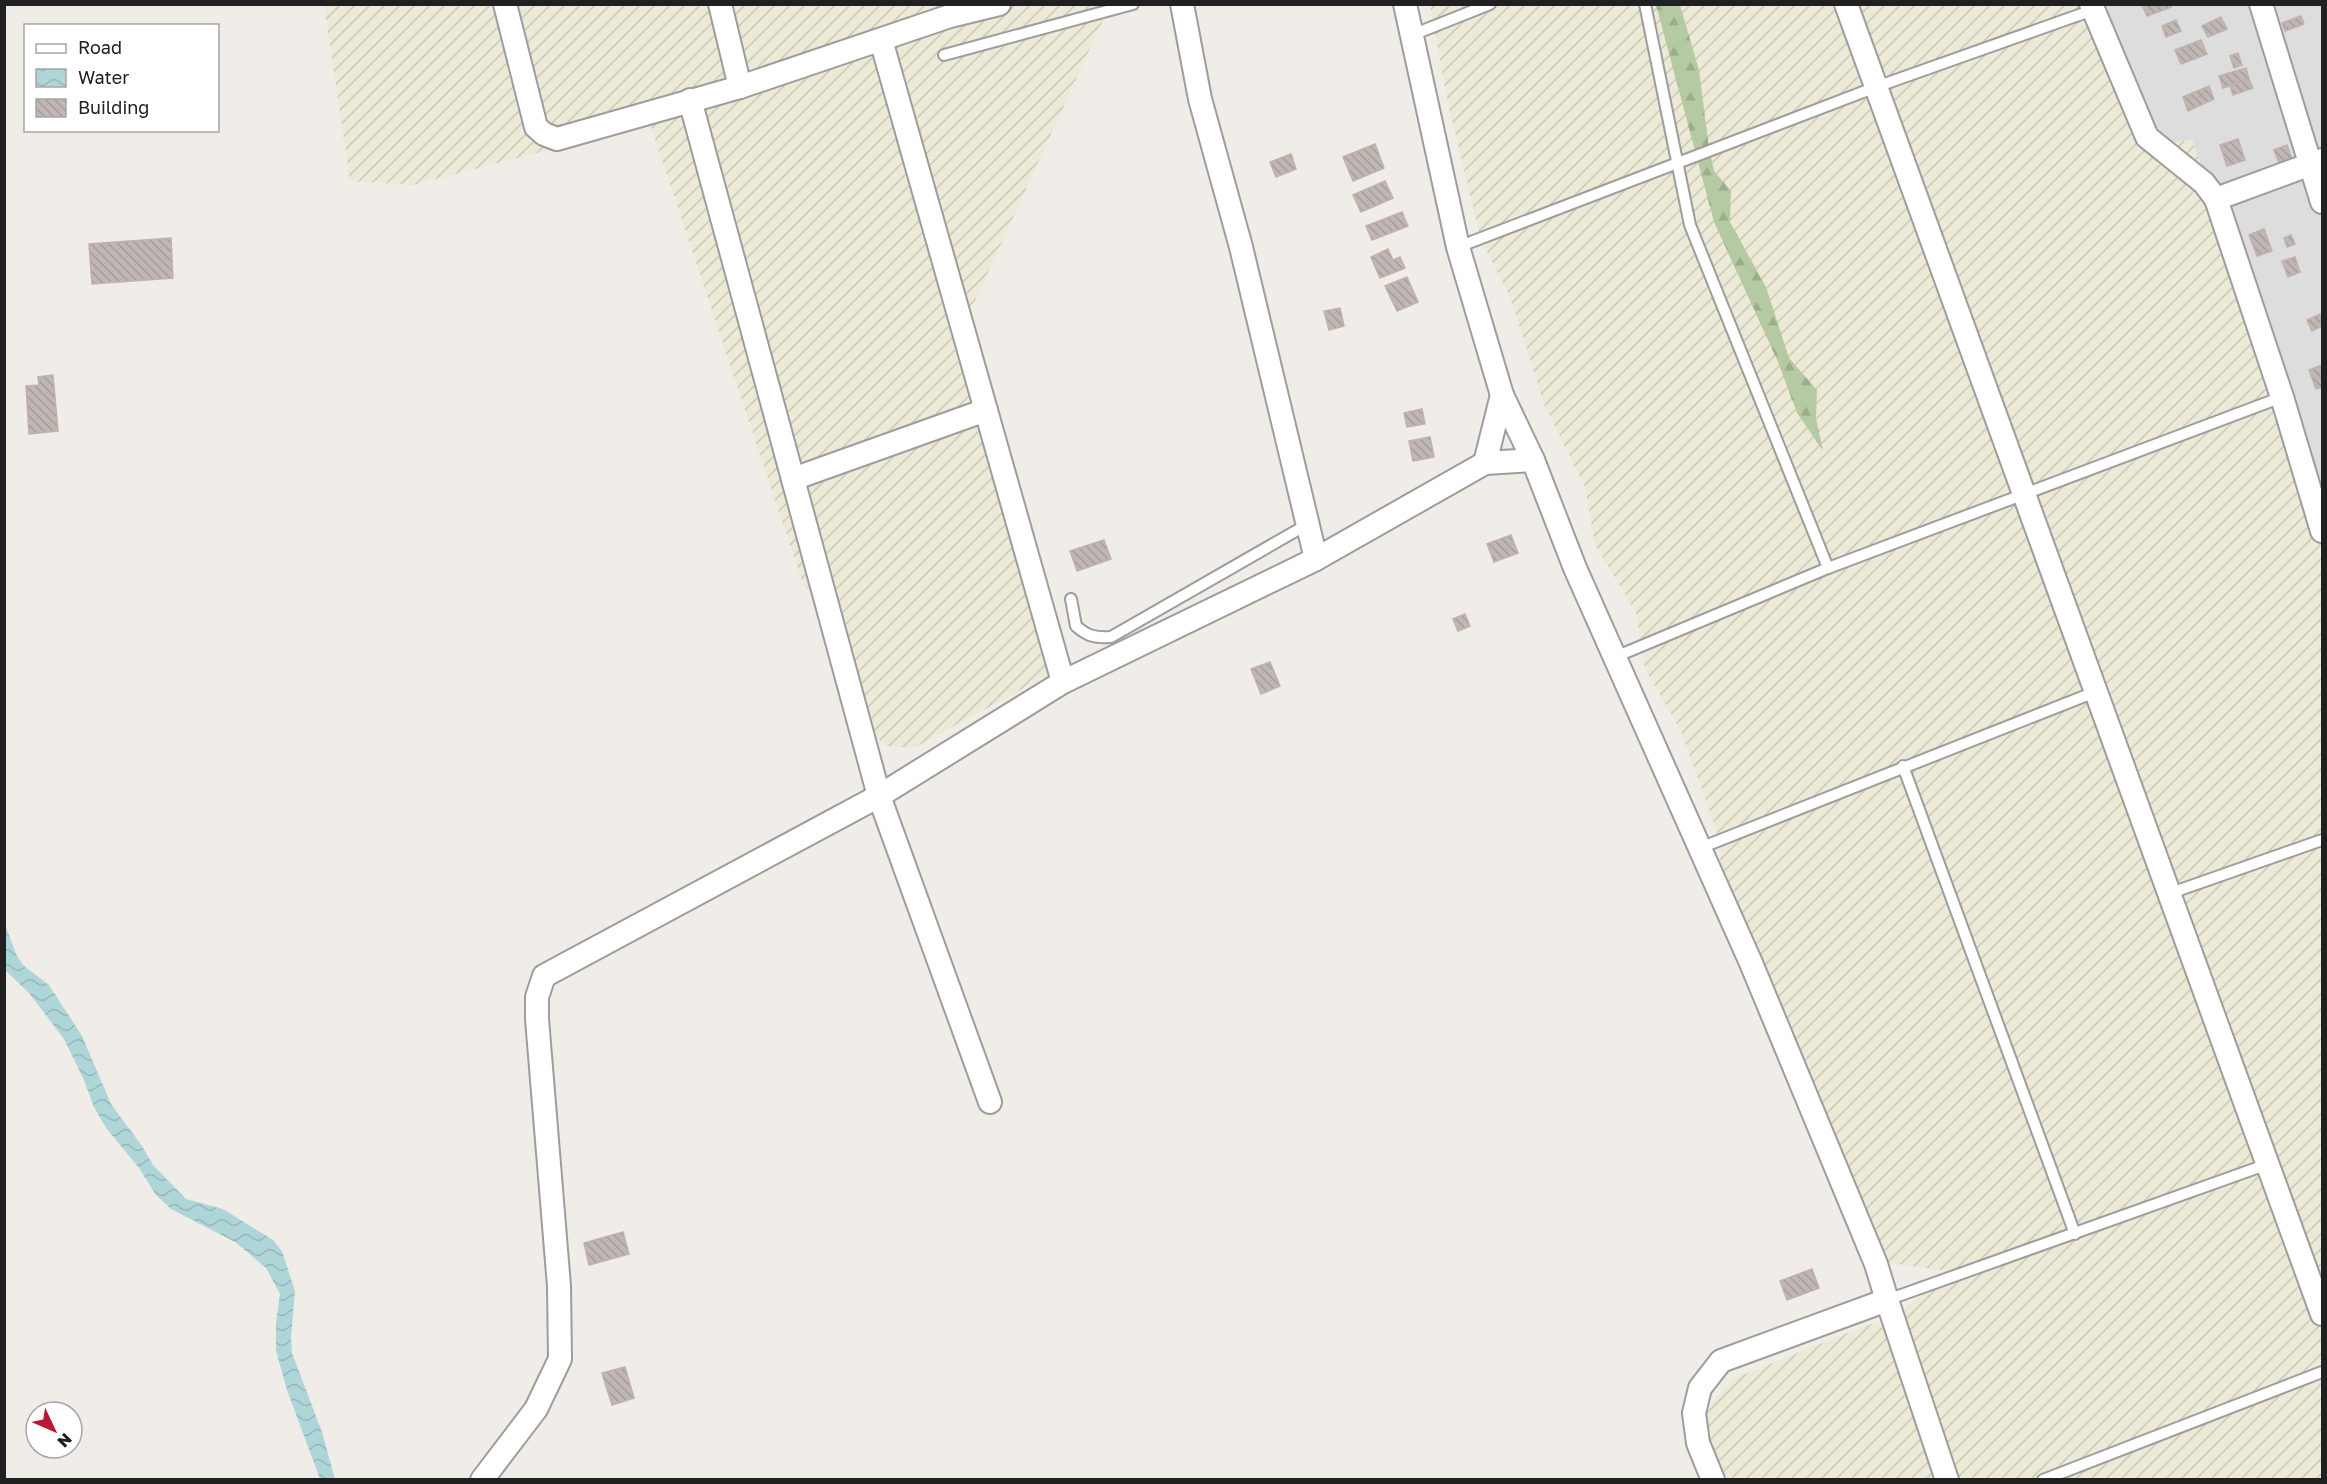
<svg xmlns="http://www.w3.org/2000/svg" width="2327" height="1484" viewBox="0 0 2327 1484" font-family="'Golos Text',sans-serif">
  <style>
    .residential { fill: #deddde }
    .farmland { fill: url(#farmland-furrows) }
    .forest { fill: url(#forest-firs) }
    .water { fill: url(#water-waves) }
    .building { fill: url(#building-back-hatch); stroke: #c0b1ac; stroke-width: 1.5 }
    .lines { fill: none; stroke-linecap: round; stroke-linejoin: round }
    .service-casing { stroke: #9d9d9d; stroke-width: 14 }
    .minor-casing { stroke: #9d9d9d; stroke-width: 26 }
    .service { stroke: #fff; stroke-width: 10 }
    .minor { stroke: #fff; stroke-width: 22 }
  </style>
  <defs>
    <pattern id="farmland-furrows" width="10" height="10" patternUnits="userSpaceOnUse" patternTransform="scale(1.5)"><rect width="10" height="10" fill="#ecead6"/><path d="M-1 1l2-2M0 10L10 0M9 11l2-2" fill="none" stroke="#cac8b7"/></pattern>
    <pattern id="forest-firs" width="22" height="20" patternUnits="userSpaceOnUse" patternTransform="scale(1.5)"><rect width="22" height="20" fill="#b5caa2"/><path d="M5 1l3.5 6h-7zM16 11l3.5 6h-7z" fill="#9bad8b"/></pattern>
    <pattern id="water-waves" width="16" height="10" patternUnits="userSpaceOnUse" patternTransform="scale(1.5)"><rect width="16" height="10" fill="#aed6d8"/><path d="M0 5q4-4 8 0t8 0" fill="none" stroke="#95b7b9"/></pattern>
    <pattern id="building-back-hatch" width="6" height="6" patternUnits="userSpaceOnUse" patternTransform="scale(1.5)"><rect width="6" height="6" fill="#c0b7b5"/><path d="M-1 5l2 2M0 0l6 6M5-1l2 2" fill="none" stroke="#a59d9b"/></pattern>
  </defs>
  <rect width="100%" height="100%" fill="#f0ece8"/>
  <!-- residential -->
  <polygon class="residential" points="2105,5 2322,5 2322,500 2192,140 2167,143 2158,139"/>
  <!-- farmland -->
  <g class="farmland">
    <polygon points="324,5 1110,5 954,347 1052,660 1046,676 914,748 887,746 857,722 825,611 802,581 650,124 413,185 350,181"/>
    <polygon points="1430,5 2105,5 2158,139 2167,143 2192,140 2322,500 2322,1479 1705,1479 1697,1432 1712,1403 1732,1379 1860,1328 1894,1317 1948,1271 1890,1263 1840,1182 1722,889 1719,838 1681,731 1645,669 1636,612 1595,545 1585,487 1544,404 1510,297 1481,240 1448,104"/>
  </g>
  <!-- forest -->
  <polygon class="forest" points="1656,5 1680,5 1699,70 1709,148 1714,171 1731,191 1730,222 1766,287 1789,358 1817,390 1816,418 1823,451 1797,413 1778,362 1714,222"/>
  <!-- water -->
  <polygon class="water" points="5,925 17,956 24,966 49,985 82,1036 111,1104 142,1146 153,1165 186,1199 223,1209 273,1240 282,1251 295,1291 291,1338 292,1353 322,1432 335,1479 320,1479 287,1390 276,1351 276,1323 280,1294 266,1268 235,1242 171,1209 156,1195 139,1168 106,1128 94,1107 83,1078 64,1039 29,993 5,970"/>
  <!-- building -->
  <g class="building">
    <polygon points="2170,4 2171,7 2147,16 2142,5"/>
    <polygon points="2301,16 2304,24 2285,31 2282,23"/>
    <polygon points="2221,17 2227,29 2208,37 2202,26"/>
    <polygon points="2176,20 2181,31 2166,37 2162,26"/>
    <polygon points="2201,40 2207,54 2181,64 2175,50"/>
    <polygon points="2238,53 2242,65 2234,68 2230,56"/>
    <polygon points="2246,68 2249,79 2223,88 2219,76"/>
    <polygon points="2249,79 2253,88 2233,95 2230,86"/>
    <polygon points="2209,86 2214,99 2188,111 2183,97"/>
    <polygon points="2238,139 2245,160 2227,166 2220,145"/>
    <polygon points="1375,144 1384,168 1353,181 1343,157"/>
    <polygon points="2287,145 2295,168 2283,173 2274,150"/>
    <polygon points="1291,154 1296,169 1276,177 1270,162"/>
    <polygon points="1385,181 1393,198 1361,212 1353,195"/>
    <polygon points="1402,212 1408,226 1372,240 1366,226"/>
    <polygon points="2264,229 2272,251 2257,256 2249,235"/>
    <polygon points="2291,235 2295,244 2287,247 2284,238"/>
    <polygon points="171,238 173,278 92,284 89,244"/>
    <polygon points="1388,249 1393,260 1400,257 1405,268 1380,278 1371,257"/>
    <polygon points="2295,257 2300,272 2288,277 2282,261"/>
    <polygon points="1407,277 1418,302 1397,311 1385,286"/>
    <polygon points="1340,308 1344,326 1329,330 1324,311"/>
    <polygon points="2320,314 2322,326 2312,331 2307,320"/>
    <polygon points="2322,365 2322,387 2316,389 2309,370"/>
    <polygon points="53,375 58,431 29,434 26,386 39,385 38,377"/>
    <polygon points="1422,409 1425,424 1407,427 1404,413"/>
    <polygon points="1430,437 1434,457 1413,461 1409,441"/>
    <polygon points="1511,535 1518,553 1494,562 1487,544"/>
    <polygon points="1104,540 1111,559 1077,571 1070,551"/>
    <polygon points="1465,614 1470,626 1458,631 1453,619"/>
    <polygon points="1270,662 1280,686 1261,694 1251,669"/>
    <polygon points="623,1232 629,1254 589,1265 584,1243"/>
    <polygon points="1812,1269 1819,1288 1787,1300 1780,1281"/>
    <polygon points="625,1367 634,1398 612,1405 602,1373"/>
  </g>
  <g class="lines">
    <defs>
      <g id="service">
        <polyline points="1645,4 1690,225 1828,568"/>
        <polyline points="1412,35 1490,4"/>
        <polyline points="944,55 1133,4"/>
        <polyline points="1458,247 1876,87 2093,10"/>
        <path d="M1071,599L1076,626C1087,636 1095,638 1111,637L1308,524"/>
        <polyline points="1615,657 1828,568 2282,397"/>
        <polyline points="1903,766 2075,1234"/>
        <polyline points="1700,848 2095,692"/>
        <polyline points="2168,894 2322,840"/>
        <polyline points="1887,1300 2268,1164"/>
        <polyline points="2043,1480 2322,1372"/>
      </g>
      <g id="minor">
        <polyline points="505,4 536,127 544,134 557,139 740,87 950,16 999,4"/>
        <polyline points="720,4 740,87"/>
        <polyline points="1182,4 1200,99 1241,247 1316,559"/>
        <polyline points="1405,4 1458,247 1502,395 1533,460 1575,568 1751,963 1876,1264 1887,1300 1721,1361 1700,1388 1694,1413 1698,1443 1713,1480"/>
        <polyline points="1846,4 2322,1314"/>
        <polyline points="2091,4 2147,137 2204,183 2216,199 2282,397 2322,531"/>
        <polyline points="2261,4 2322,202"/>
        <polyline points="881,40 1063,682"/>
        <polyline points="690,100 879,796 990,1102"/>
        <polyline points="2216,199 2322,160"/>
        <polyline points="1485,463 1502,395"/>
        <polyline points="793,479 986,410"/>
        <polyline points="1887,1300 1947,1480"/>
        <polyline points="482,1480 536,1409 560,1359 559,1286 537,1019 537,997 544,976 879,796 1063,682 1316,559 1485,463 1533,460"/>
      </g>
    </defs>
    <!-- service casing -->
    <use href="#service" class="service-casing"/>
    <!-- minor casing -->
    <use href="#minor" class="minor-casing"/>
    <!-- service -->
    <use href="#service" class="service"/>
    <!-- minor -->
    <use href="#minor" class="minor"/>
  </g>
  <!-- border -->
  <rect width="2327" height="1484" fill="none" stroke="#202020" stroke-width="12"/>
  <!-- legend -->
  <rect x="24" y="24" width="195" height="108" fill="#ffffff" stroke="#a6a6a6" stroke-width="1.5"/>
  <rect x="36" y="44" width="30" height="9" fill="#ffffff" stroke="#a6a6a6" stroke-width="1.5"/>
  <text x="78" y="54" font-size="18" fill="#202020">Road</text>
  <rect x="36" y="69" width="30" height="18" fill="url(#water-waves)" stroke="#a6a6a6" stroke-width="1.5"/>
  <text x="78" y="84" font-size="18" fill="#202020">Water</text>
  <rect x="36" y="99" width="30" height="18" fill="url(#building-back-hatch)" stroke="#a6a6a6" stroke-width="1.5"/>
  <text x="78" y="114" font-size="18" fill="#202020">Building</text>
  <!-- north arrow -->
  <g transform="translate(54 1430) rotate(134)"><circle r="28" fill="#ffffff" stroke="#a6a6a6" stroke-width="1.5"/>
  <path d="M0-4.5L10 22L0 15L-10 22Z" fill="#b91735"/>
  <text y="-9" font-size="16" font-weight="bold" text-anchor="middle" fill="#202020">N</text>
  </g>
</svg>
